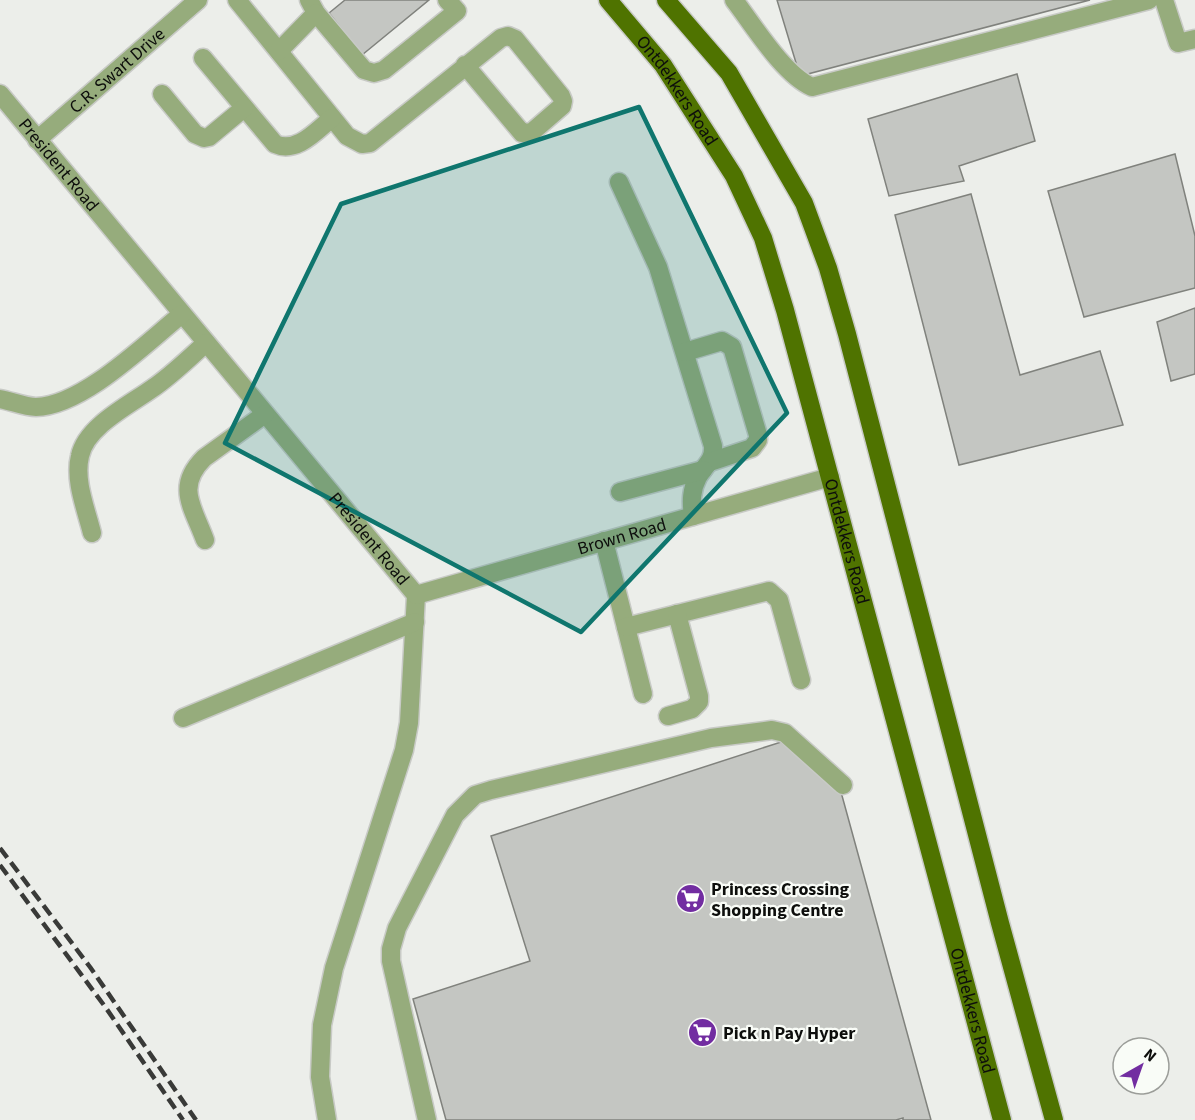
<svg xmlns="http://www.w3.org/2000/svg" width="1195" height="1120" viewBox="0 0 1195 1120" font-family="'Source Sans 3',sans-serif">
  <style>
    .building { fill: #c4c6c2; stroke: #80827d; stroke-width: 1.5 }
    .lines { fill: none; stroke-linecap: round; stroke-linejoin: round }
    .minor-casing { stroke: #c8cac6; stroke-width: 21 }
    .major-casing { stroke: #c8cac6; stroke-width: 21 }
    .minor { stroke: #96ac7c; stroke-width: 18 }
    .major { stroke: #4f7300; stroke-width: 18 }
    .rail { stroke: #393a38; stroke-width: 4.5; stroke-dasharray: 12 6; stroke-linecap: butt }
    .marked { fill: #0f766e; fill-opacity: 0.2; stroke: #0f766e; stroke-width: 4.5; stroke-linejoin: round }
    .labels { text-anchor: middle; stroke-width: 4.5; stroke-linejoin: round; paint-order: stroke }
    .street-label { font-size: 18px; fill: #0d0e0c; stroke: #f9fcf7 }
    .poi-label { font-size: 18px; font-weight: bold; fill: #0d0e0c; stroke: #f9fcf7; text-anchor: start }
  </style>
  <rect width="100%" height="100%" fill="#eceeea"/>
  <!-- building -->
  <g class="building">
    <polygon points="345,0 429,0 362,55 329,13"/>
    <polygon points="777,0 1090,0 800,76"/>
    <polygon points="1017,74 1035,141 959,166 964,181 889,196 868,119"/>
    <polygon points="1175,154 1195,236 1195,288 1084,317 1048,191"/>
    <polygon points="971,194 1020,375 1100,351 1123,425 959,465 895,215"/>
    <polygon points="1195,308 1195,374 1171,381 1157,322"/>
    <polygon points="781,742 841,792 931,1120 903,1120 903,1118 896,1120 446,1120 413,999 530,961 491,836"/>
  </g>
  <g class="lines">
    <defs>
      <g id="minor">
        <polyline points="237,0 347,136 362,144 370,143 501,38 508,36 515,39 561,96 563,101 562,106 532,132 522,133 465,65"/>
        <polyline points="309,0 316,13 364,70 374,73 384,70 457,11 447,0"/>
        <path d="M734,0C754,26 783,74 812,87L1149,0"/>
        <polyline points="1164,0 1178,43 1195,39"/>
        <polyline points="279,51 316,13"/>
        <path d="M203,58L275,144C297,154 317,130 332,118"/>
        <path id="s1" d="M0,94L416,595L409,723L404,750L334,968L322,1025L320,1077L327,1120"/>
        <polyline points="162,94 195,134 204,138 209,137 244,108"/>
        <path id="s2" d="M37,140L198,0"/>
        <path d="M619,182L658,267L713,446C714,461 705,465 698,477C691,490 691,502 693,516"/>
        <polyline points="685,352 722,341 732,347 758,435 758,440 752,448 710,462"/>
        <path d="M0,399C11,401 25,407 36,407C83,406 146,343 182,314"/>
        <polyline points="620,492 703,470"/>
        <path d="M92,533C86,509 74,480 80,456C86,426 131,404 153,388C172,375 189,358 206,343"/>
        <path d="M205,540C193,507 175,487 204,458L265,414"/>
        <polyline points="604,541 643,694"/>
        <path id="s3" d="M416,595L830,477"/>
        <polyline points="626,627 769,591 779,600 801,680"/>
        <polyline points="668,716 692,709 699,702 699,696 677,614"/>
        <polyline points="183,718 415,622"/>
        <polyline points="427,1120 391,961 391,949 397,928 455,815 475,795 491,790 711,738 772,730 785,733 843,785"/>
      </g>
      <g id="major">
        <path id="s4" d="M608,0L663,65L734,176L763,238L785,310L1002,1120"/>
        <polyline points="666,0 729,73 804,203 828,268 847,334 1000,923 1054,1120"/>
      </g>
    </defs>
    <!-- minor casing -->
    <use href="#minor" class="minor-casing"/>
    <!-- major casing -->
    <use href="#major" class="major-casing"/>
    <!-- minor -->
    <use href="#minor" class="minor"/>
    <!-- major -->
    <use href="#major" class="major"/>
    <!-- rail -->
    <g class="rail">
      <polyline points="0,848 90,967 196,1120"/>
      <polyline points="0,865 106,1008 183,1120"/>
    </g>
  </g>
  <!-- marked area -->
  <path class="marked" d="M639,107L787,413L581,632L225,443L341,204Z"/>
  <!-- icons -->
  <defs>
    <symbol id="supermarket-disc" viewBox="-11 -11 22 22"><circle r="9.5" fill="#722da1" stroke="#f9fcf7"/><path d="M-6-5.5h2.5l.6 2H6L4.5 2H-2.5L-4.4-4H-6ZM-1.5 3.2a1.3 1.3 0 1 0 .1 0ZM3 3.2a1.3 1.3 0 1 0 .1 0Z" fill="#fff"/></symbol>
  </defs>
  <g fill-rule="evenodd">
    <use href="#supermarket-disc" x="674" y="882" width="33" height="33"/>
    <use href="#supermarket-disc" x="686" y="1016" width="33" height="33"/>
  </g>
  <g class="labels">
    <!-- street labels -->
    <g class="street-label">
      <text dy="6" stroke="none"><textPath href="#s2" startOffset="106">C.R. Swart Drive</textPath></text>
      <text dy="6" stroke="none"><textPath href="#s4" startOffset="114">Ontdekkers Road</textPath></text>
      <text dy="6" stroke="none"><textPath href="#s1" startOffset="92">President Road</textPath></text>
      <text dy="6" stroke="none"><textPath href="#s3" startOffset="214">Brown Road</textPath></text>
      <text dy="6" stroke="none"><textPath href="#s1" startOffset="578">President Road</textPath></text>
      <text dy="6" stroke="none"><textPath href="#s4" startOffset="600">Ontdekkers Road</textPath></text>
      <text dy="6" stroke="none"><textPath href="#s4" startOffset="1086">Ontdekkers Road</textPath></text>
    </g>
    <!-- poi labels -->
    <g class="poi-label">
      <text x="711" y="895">Princess Crossing<tspan x="711" dy="21">Shopping Centre</tspan></text>
      <text x="723" y="1039">Pick n Pay Hyper</text>
    </g>
  </g>
  <!-- north arrow -->
  <g transform="translate(1141 1066) rotate(40)"><circle r="28" fill="#f9fcf7" stroke="#9b9d99" stroke-width="1.5"/>
  <path d="M0-4.5L10 22L0 15L-10 22Z" fill="#722da1"/>
  <text y="-9" font-size="16" font-weight="bold" text-anchor="middle" fill="#0d0e0c">N</text>
  </g>
</svg>
